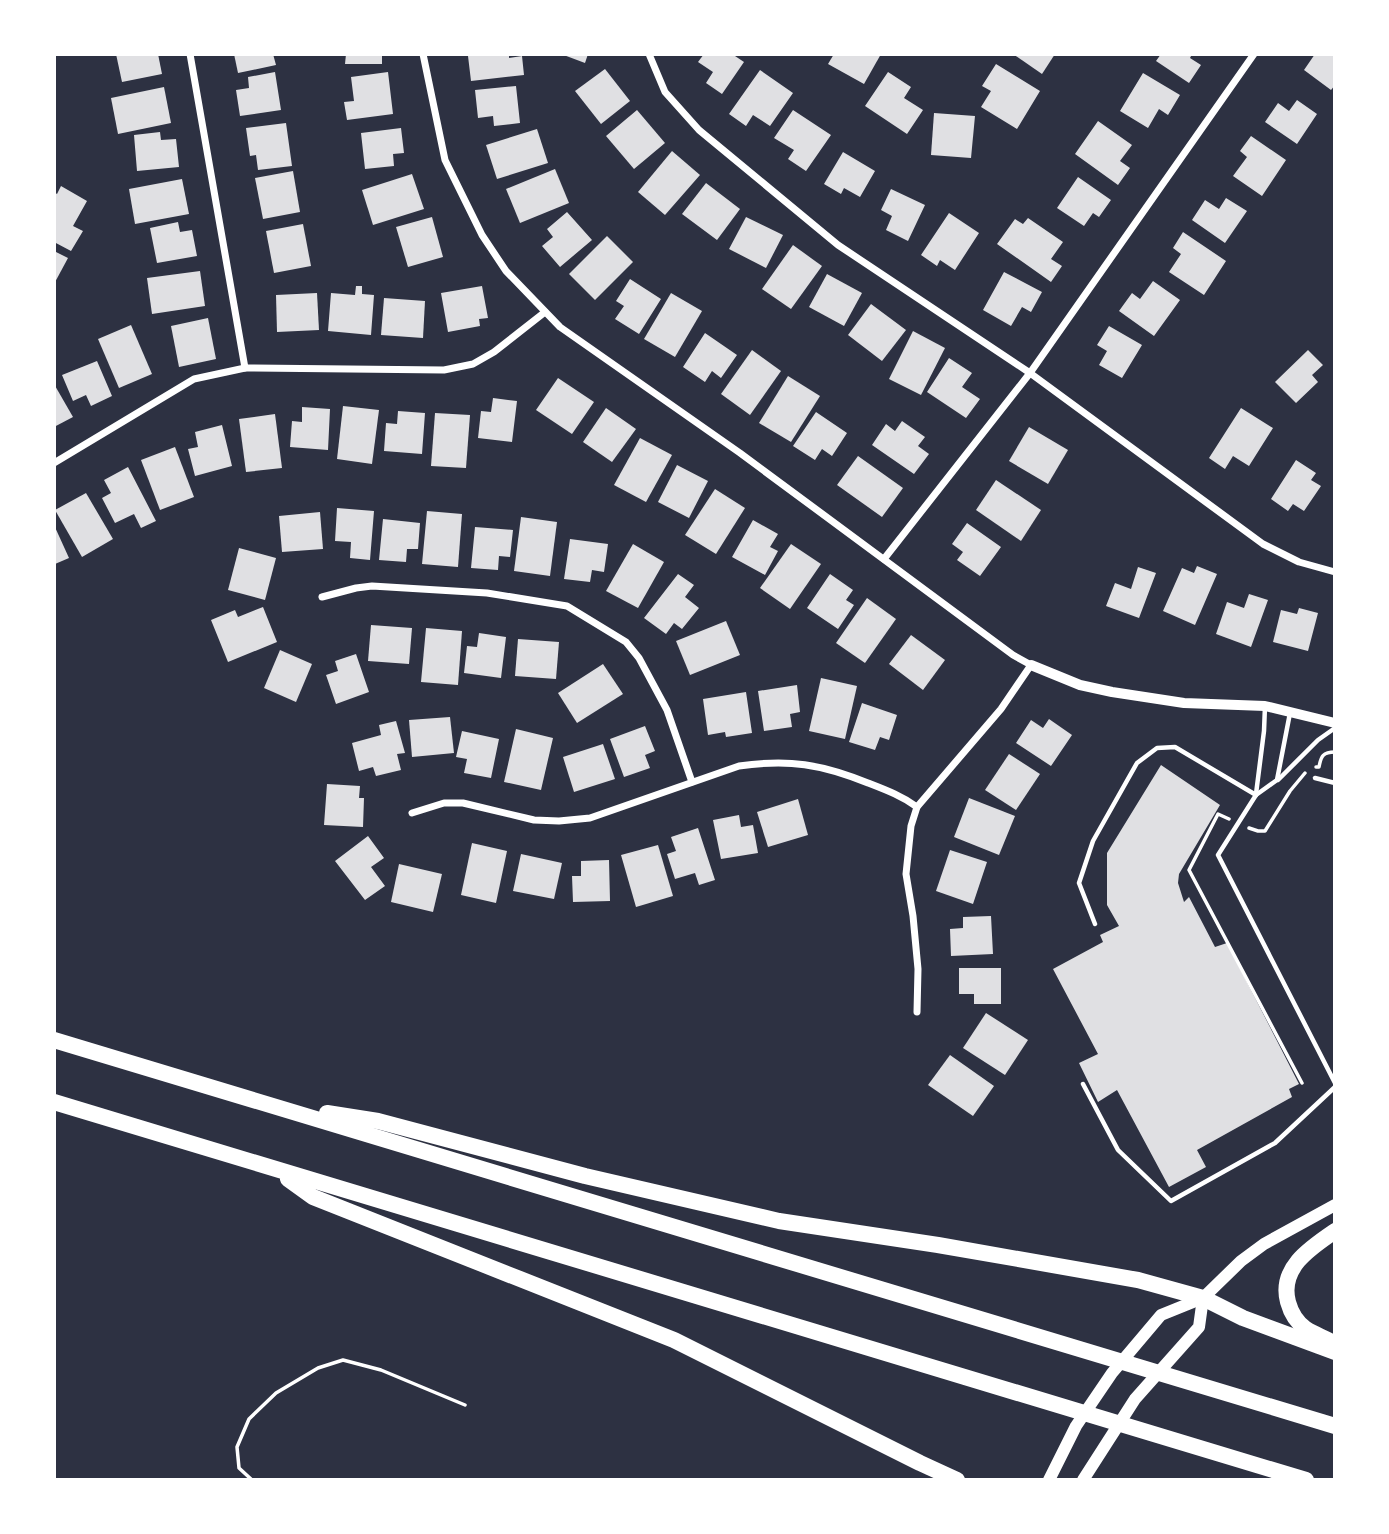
<svg xmlns="http://www.w3.org/2000/svg" width="1389" height="1534" viewBox="0 0 1389 1534" font-family="Lora,serif">
  <style>
    .building { fill: #e0e0e3 }
    .lines { fill: none; stroke-linecap: round; stroke-linejoin: round }
    .path { stroke: #fff; stroke-width: 3.5 }
    .service { stroke: #fff; stroke-width: 4.5 }
    .minor { stroke: #fff; stroke-width: 7 }
    .tertiary { stroke: #fff; stroke-width: 10 }
    .secondary { stroke: #fff; stroke-width: 12 }
    .motorway { stroke: #fff; stroke-width: 16 }
  </style>
  <rect width="100%" height="100%" fill="#2d3142"/>
  <!-- building -->
  <g class="building">
    <polygon points="116,54 158,54 162,74 122,82"/>
    <polygon points="234,54 273,54 276,65 238,73"/>
    <polygon points="346,54 382,54 382,64 345,64"/>
    <polygon points="480,54 509,54 509,58 522,56 524,75 471,81 468,56"/>
    <polygon points="561,54 588,54 585,63"/>
    <polygon points="704,54 732,54 744,62 722,94 706,83 713,72 698,62"/>
    <polygon points="834,54 881,54 864,84 828,64"/>
    <polygon points="1013,54 1055,54 1042,74"/>
    <polygon points="1161,54 1192,54 1190,58 1201,65 1189,83 1156,61"/>
    <polygon points="1315,54 1335,54 1335,85 1331,90 1304,70"/>
    <polygon points="996,64 1040,91 1017,129 981,107 991,91 982,86"/>
    <polygon points="605,69 630,101 601,124 575,91"/>
    <polygon points="760,70 793,93 770,126 753,115 746,126 729,114"/>
    <polygon points="275,72 281,110 240,116 236,90 249,88 248,77"/>
    <polygon points="388,72 393,114 347,120 344,102 354,101 351,77"/>
    <polygon points="888,72 911,87 904,98 923,110 907,134 865,106"/>
    <polygon points="1143,73 1180,95 1168,115 1159,109 1148,128 1120,111"/>
    <polygon points="516,86 520,123 494,126 493,116 478,118 475,90"/>
    <polygon points="164,87 171,123 118,134 111,98"/>
    <polygon points="1297,100 1317,114 1297,144 1265,122 1278,103 1289,111"/>
    <polygon points="637,110 665,143 634,169 606,136"/>
    <polygon points="793,110 831,135 806,171 788,159 794,150 774,138"/>
    <polygon points="934,113 975,116 971,158 931,155"/>
    <polygon points="1098,121 1132,145 1120,161 1130,168 1118,185 1075,154"/>
    <polygon points="286,123 292,166 258,170 256,155 250,156 246,128"/>
    <polygon points="401,128 404,153 393,154 394,166 365,169 361,133"/>
    <polygon points="537,129 548,163 497,179 486,145"/>
    <polygon points="160,132 161,140 176,139 179,167 137,171 134,135"/>
    <polygon points="1251,136 1286,160 1262,196 1233,176 1247,157 1240,151"/>
    <polygon points="672,151 700,175 665,215 638,192"/>
    <polygon points="843,152 875,171 860,197 844,188 841,194 824,184"/>
    <polygon points="555,169 569,203 520,223 506,189"/>
    <polygon points="293,171 300,212 263,219 255,178"/>
    <polygon points="412,174 424,209 373,225 362,190"/>
    <polygon points="1078,177 1111,200 1099,217 1093,213 1084,226 1057,208"/>
    <polygon points="182,179 189,214 135,224 129,189"/>
    <polygon points="706,183 740,209 717,240 682,214"/>
    <polygon points="61,186 87,201 73,226 83,231 71,251 54,242 54,192 57,194"/>
    <polygon points="891,189 925,205 908,241 886,230 892,216 881,210"/>
    <polygon points="1226,198 1247,211 1225,243 1192,220 1205,200 1219,209"/>
    <polygon points="567,212 592,240 560,267 542,246 553,237 547,229"/>
    <polygon points="949,213 979,233 955,270 940,260 937,266 921,255"/>
    <polygon points="432,217 443,257 408,267 396,227"/>
    <polygon points="746,217 783,235 766,268 729,249"/>
    <polygon points="1028,218 1063,242 1051,259 1062,266 1051,282 997,244 1015,219 1023,224"/>
    <polygon points="178,222 180,232 192,230 197,256 157,263 150,228"/>
    <polygon points="303,224 311,266 274,273 266,231"/>
    <polygon points="1183,232 1226,261 1204,295 1169,272 1181,254 1173,248"/>
    <polygon points="607,236 633,262 595,300 569,274"/>
    <polygon points="793,245 822,266 791,309 762,289"/>
    <polygon points="54,251 68,258 54,284"/>
    <polygon points="200,271 205,306 152,314 147,278"/>
    <polygon points="1004,272 1042,292 1031,312 1022,307 1011,326 983,310"/>
    <polygon points="827,274 862,293 844,326 809,307"/>
    <polygon points="630,279 661,299 639,334 615,319 624,306 616,301"/>
    <polygon points="1153,281 1180,300 1154,336 1119,311 1132,293 1140,299"/>
    <polygon points="356,286 362,286 362,294 374,295 371,335 328,331 331,293 355,295"/>
    <polygon points="482,286 488,318 479,319 480,326 448,332 441,293"/>
    <polygon points="317,293 319,330 277,332 276,295"/>
    <polygon points="671,293 702,311 675,357 644,339"/>
    <polygon points="384,298 425,301 423,338 381,335"/>
    <polygon points="871,304 906,330 882,361 848,335"/>
    <polygon points="208,318 216,359 179,367 171,326"/>
    <polygon points="131,325 152,374 119,388 98,339"/>
    <polygon points="1109,326 1142,345 1122,378 1099,365 1107,351 1097,345"/>
    <polygon points="913,331 945,348 921,395 889,379"/>
    <polygon points="705,333 737,355 721,378 712,371 705,382 683,367"/>
    <polygon points="752,350 781,371 750,415 721,394"/>
    <polygon points="1308,350 1323,365 1312,375 1318,382 1296,403 1275,382"/>
    <polygon points="949,358 972,373 962,387 980,399 966,418 927,392"/>
    <polygon points="97,361 112,396 91,406 86,395 73,401 62,375"/>
    <polygon points="788,376 820,396 791,442 759,423"/>
    <polygon points="558,378 594,402 572,434 536,410"/>
    <polygon points="54,384 73,417 54,427"/>
    <polygon points="493,398 517,401 512,442 478,438 481,411 491,412"/>
    <polygon points="343,406 379,410 372,464 337,459"/>
    <polygon points="302,407 330,409 328,450 290,447 292,421 302,422"/>
    <polygon points="606,408 636,429 612,462 583,442"/>
    <polygon points="1241,408 1273,428 1249,466 1233,456 1225,469 1209,458"/>
    <polygon points="398,411 425,413 422,454 384,451 386,423 397,424"/>
    <polygon points="816,412 847,433 832,456 822,449 815,460 793,446"/>
    <polygon points="435,413 470,415 466,468 431,466"/>
    <polygon points="275,414 282,468 246,472 239,419"/>
    <polygon points="902,421 925,437 918,446 929,454 914,474 872,445 886,424 895,431"/>
    <polygon points="222,425 232,466 195,476 188,449 198,447 195,432"/>
    <polygon points="1029,427 1068,450 1048,484 1009,461"/>
    <polygon points="640,438 672,455 646,502 614,485"/>
    <polygon points="175,447 194,497 160,510 141,460"/>
    <polygon points="858,456 903,488 882,517 837,485"/>
    <polygon points="1296,460 1316,473 1311,480 1321,486 1304,511 1293,504 1288,511 1271,499"/>
    <polygon points="677,465 708,481 689,518 658,502"/>
    <polygon points="128,467 156,521 141,528 134,514 115,523 102,498 111,493 104,480"/>
    <polygon points="996,480 1041,510 1021,541 976,510"/>
    <polygon points="715,489 745,508 716,554 685,535"/>
    <polygon points="86,493 113,539 82,557 55,510"/>
    <polygon points="337,508 374,511 370,560 350,558 351,542 335,541"/>
    <polygon points="427,511 462,514 458,567 422,564"/>
    <polygon points="320,512 323,549 282,552 279,516"/>
    <polygon points="521,517 557,522 550,576 514,571"/>
    <polygon points="383,519 420,523 418,549 407,549 406,562 379,560"/>
    <polygon points="753,520 778,534 770,547 778,551 765,575 732,557"/>
    <polygon points="967,523 1001,547 980,576 957,560 963,552 952,544"/>
    <polygon points="54,525 69,558 55,564 54,562"/>
    <polygon points="475,527 513,530 510,557 499,556 498,570 471,568"/>
    <polygon points="570,539 608,544 604,572 592,570 590,582 564,579"/>
    <polygon points="633,544 664,562 638,608 606,591"/>
    <polygon points="791,544 821,564 790,609 760,588"/>
    <polygon points="239,548 276,558 265,600 228,590"/>
    <polygon points="1197,566 1217,574 1195,625 1163,611 1182,568 1194,573"/>
    <polygon points="1138,567 1156,573 1139,618 1106,606 1115,583 1131,589"/>
    <polygon points="678,574 694,585 685,597 699,608 682,629 674,623 666,634 644,618"/>
    <polygon points="830,574 853,590 846,600 854,605 838,629 807,608"/>
    <polygon points="1249,594 1268,600 1251,647 1216,634 1227,602 1244,608"/>
    <polygon points="867,598 896,619 865,663 836,643"/>
    <polygon points="263,607 277,642 228,662 211,620 235,610 238,617"/>
    <polygon points="1299,608 1318,613 1308,651 1273,642 1281,610 1297,614"/>
    <polygon points="726,621 740,655 690,675 676,641"/>
    <polygon points="371,625 412,628 409,664 368,661"/>
    <polygon points="426,628 462,631 458,685 421,682"/>
    <polygon points="479,633 506,637 501,678 464,673 467,646 477,647"/>
    <polygon points="911,635 945,660 923,690 889,664"/>
    <polygon points="518,639 559,642 556,679 515,676"/>
    <polygon points="280,650 312,664 296,702 264,688"/>
    <polygon points="356,654 369,692 336,704 326,675 338,671 335,661"/>
    <polygon points="603,664 623,694 577,723 558,693"/>
    <polygon points="821,678 857,686 845,739 809,731"/>
    <polygon points="797,685 800,712 790,714 792,727 764,731 758,691"/>
    <polygon points="746,692 752,733 726,737 725,732 708,735 703,699"/>
    <polygon points="862,703 897,715 889,740 880,737 875,750 849,742"/>
    <polygon points="450,717 454,753 412,757 409,720"/>
    <polygon points="1049,719 1072,735 1051,766 1016,743 1031,720 1043,728"/>
    <polygon points="396,721 405,753 397,754 401,770 376,776 373,767 359,771 352,743 381,735 379,725"/>
    <polygon points="645,726 655,751 645,755 650,768 624,777 610,739"/>
    <polygon points="516,729 553,738 541,790 504,782"/>
    <polygon points="462,731 499,739 491,778 464,773 467,759 456,757"/>
    <polygon points="603,744 615,779 574,792 563,757"/>
    <polygon points="1009,754 1040,774 1016,810 985,790"/>
    <polygon points="1161,765 1220,805 1179,874 1178,883 1184,902 1189,897 1215,947 1227,943 1299,1084 1289,1089 1292,1097 1197,1150 1206,1167 1169,1187 1117,1090 1098,1102 1079,1063 1098,1054 1053,969 1103,942 1100,935 1119,926 1107,905 1107,853"/>
    <polygon points="327,784 360,786 359,798 364,798 363,827 324,825"/>
    <polygon points="969,798 1015,816 999,855 954,837"/>
    <polygon points="798,799 808,835 768,847 757,812"/>
    <polygon points="739,815 741,827 753,825 758,853 721,859 713,820"/>
    <polygon points="698,828 715,880 699,885 695,873 675,879 667,854 676,851 671,837"/>
    <polygon points="368,836 384,858 371,867 385,886 365,900 335,861"/>
    <polygon points="472,843 507,851 496,903 461,895"/>
    <polygon points="658,845 673,896 636,907 621,855"/>
    <polygon points="950,850 987,862 973,904 936,891"/>
    <polygon points="521,854 562,863 554,899 513,891"/>
    <polygon points="609,860 610,901 573,902 572,876 581,876 581,861"/>
    <polygon points="399,864 442,874 433,912 391,902"/>
    <polygon points="991,916 993,954 951,956 950,929 963,928 963,917"/>
    <polygon points="959,968 1001,968 1001,1004 974,1004 974,994 959,994"/>
    <polygon points="986,1013 1028,1040 1005,1075 963,1048"/>
    <polygon points="950,1055 994,1086 973,1116 928,1085"/>
  </g>
  <g class="lines">
    <!-- path -->
    <g class="path">
      <path d="M1316,767H1319C1321,756 1323,752 1335,752"/>
      <polyline points="1229,819 1218,814 1189,870 1302,1083"/>
      <polyline points="1249,828 1258,831 1265,831 1290,791 1305,773"/>
      <polyline points="252,1480 239,1468 237,1447 249,1419 276,1393 318,1368 343,1360 381,1370 465,1405"/>
    </g>
    <!-- service -->
    <g class="service">
      <polyline points="1290,713 1277,780 1256,795 1218,855 1335,1083"/>
      <polyline points="1315,778 1335,783"/>
      <polyline points="1278,780 1318,740 1335,728"/>
      <polyline points="1256,794 1264,731 1265,706"/>
      <polyline points="1095,924 1079,883 1093,841 1137,763 1157,748 1175,747 1256,795"/>
      <polyline points="1083,1084 1118,1150 1171,1201 1275,1143 1335,1087"/>
    </g>
    <!-- minor -->
    <g class="minor">
      <polyline points="190,54 245,368"/>
      <polyline points="423,54 445,160 482,235 506,271 560,327 740,453 1013,655 1031,665 1001,709 917,807 911,826 906,874 913,916 918,969 917,1012"/>
      <polyline points="649,54 665,92 699,130 838,245 1030,373 1263,544 1299,562 1335,572"/>
      <polyline points="54,463 194,379 245,368 444,370 473,364 494,352 545,312"/>
      <polyline points="884,559 1030,373 1254,54"/>
      <polyline points="322,597 356,588 372,586 487,593 567,606 626,642 639,658 667,710 692,782"/>
      <path d="M412,813L444,803H463L534,820L559,821L590,818L739,766C789,759 821,764 868,783C886,790 902,796 917,807"/>
    </g>
    <!-- tertiary -->
    <polyline class="tertiary" points="1031,665 1080,685 1112,692 1184,703 1265,706 1335,723"/>
    <!-- secondary -->
    <g class="secondary">
      <polyline points="1049,1480 1076,1426 1112,1373 1161,1315 1203,1298 1241,1261 1264,1244 1335,1205"/>
      <polyline points="1083,1480 1135,1399 1199,1327 1203,1298"/>
    </g>
    <!-- motorway -->
    <g class="motorway">
      <polyline points="54,1040 1335,1426"/>
      <polyline points="54,1102 1306,1480"/>
      <polyline points="327,1113 378,1121 585,1176 779,1221 938,1245 1138,1280 1203,1298 1243,1318 1335,1352"/>
      <polyline points="288,1179 313,1197 674,1340 920,1463 957,1480"/>
      <path d="M1335,1231C1310,1248 1279,1268 1288,1302C1291,1313 1296,1322 1306,1329C1315,1335 1326,1338 1335,1344"/>
    </g>
  </g>
  <!-- border -->
  <rect width="1389" height="1534" fill="none" stroke="#ffffff" stroke-width="112"/>
</svg>
